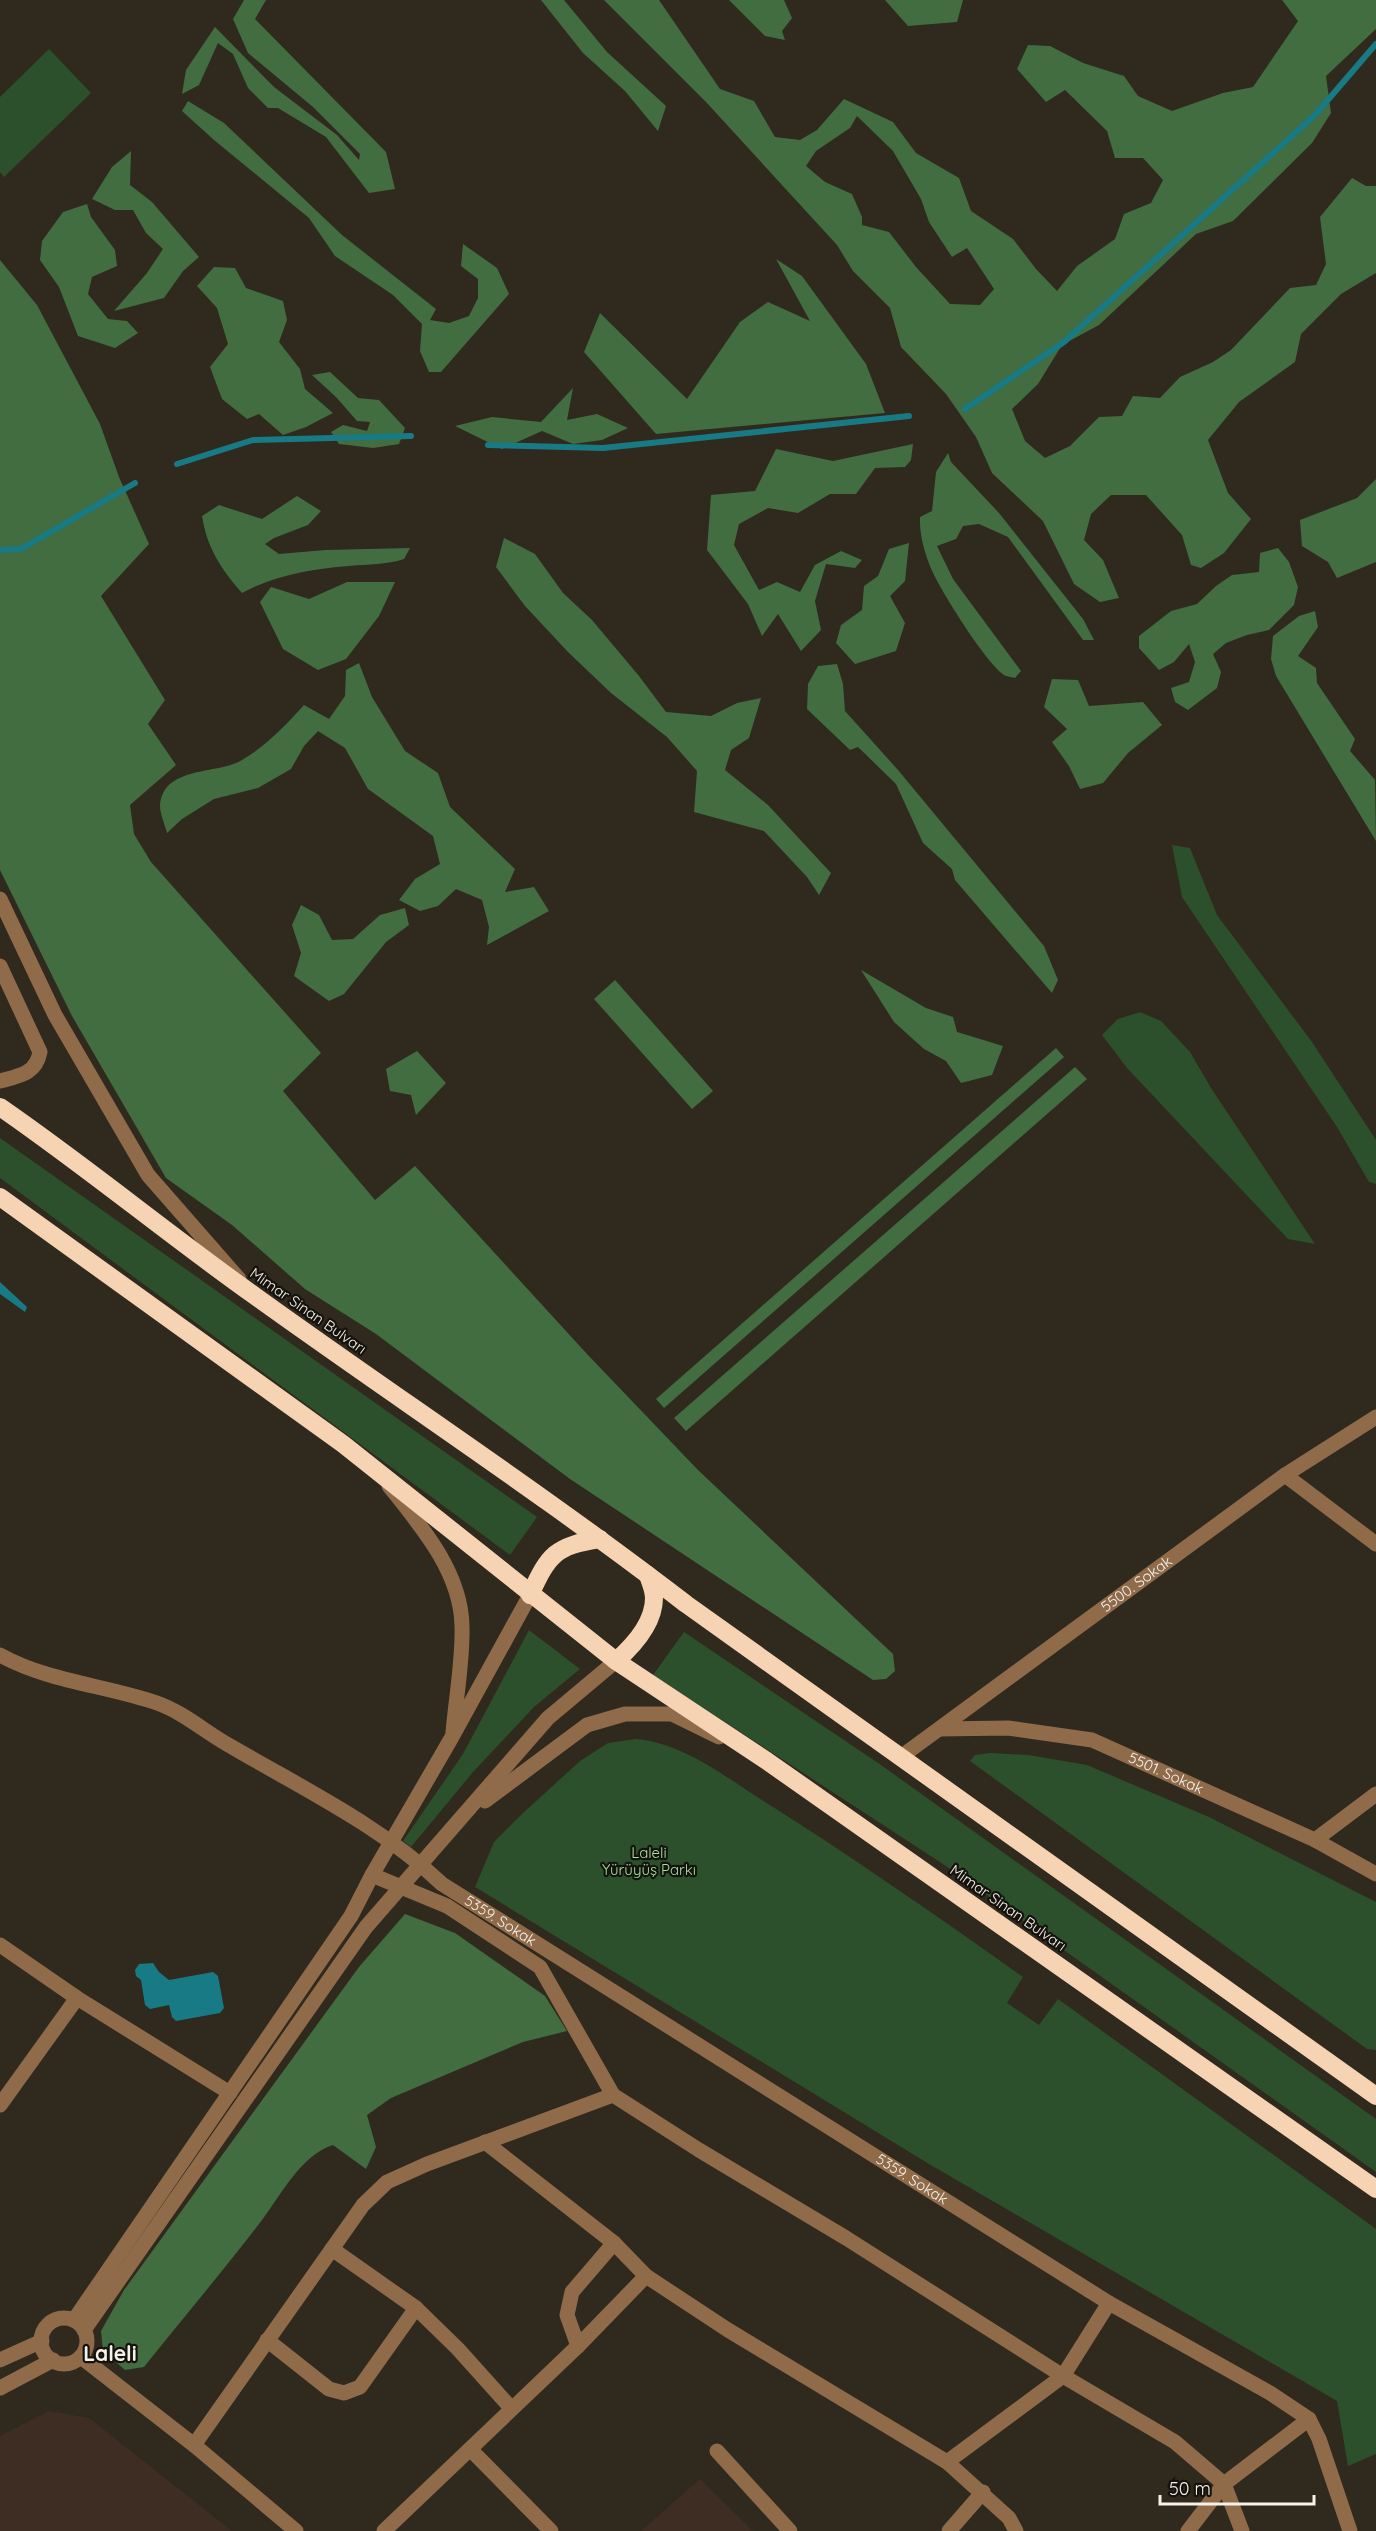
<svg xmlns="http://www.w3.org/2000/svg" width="1376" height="2531" viewBox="0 0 1376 2531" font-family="Quicksand,sans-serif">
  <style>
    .education { fill: #3e2d23 }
    .green { fill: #2c502b }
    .forest { fill: #416d40; fill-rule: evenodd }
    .water { fill: #187a84 }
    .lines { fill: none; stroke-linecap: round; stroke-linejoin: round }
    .stream { stroke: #187a84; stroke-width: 6 }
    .minor { stroke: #8f6b4a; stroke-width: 15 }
    .highway { stroke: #f6d3b3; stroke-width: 18 }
    .labels { text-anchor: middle; stroke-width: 4.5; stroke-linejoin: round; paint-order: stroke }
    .street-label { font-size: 15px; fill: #f6f1e9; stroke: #15120d }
    .park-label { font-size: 15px; fill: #a1e29e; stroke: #15120d }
    .district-label { font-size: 21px; font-weight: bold; fill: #f6f1e9; stroke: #15120d }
  </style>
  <rect width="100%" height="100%" fill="#30291d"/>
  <!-- education -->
  <g class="education">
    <polygon points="49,2411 89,2418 232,2531 0,2531 0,2436"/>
    <polygon points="700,2479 753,2531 641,2531"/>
  </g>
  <!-- green -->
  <g class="green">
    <polygon points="49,49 91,93 4,177 0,172 0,97"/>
    <polygon points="1172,845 1190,848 1217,915 1312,1042 1376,1140 1376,1184 1369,1182 1337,1127 1182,897"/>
    <polygon points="1140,1012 1161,1021 1190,1052 1211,1088 1315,1244 1288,1239 1127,1068 1102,1035 1118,1019"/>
    <polygon points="0,1138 537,1517 510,1555 0,1178"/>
    <polygon points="529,1630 580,1669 534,1707 473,1772 411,1847 403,1841 463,1754"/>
    <polygon points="684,1632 881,1765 1376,2119 1376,2172 943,1864 653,1675"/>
    <path d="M636,1739C683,1743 724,1776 762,1800C851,1856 937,1916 1023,1977L1007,2003L1039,2025L1058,1999L1376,2229V2454L1348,2466L1337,2401L929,2164L475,1887L494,1842L522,1814L580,1761L608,1743Z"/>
    <polygon points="990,1753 1028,1755 1087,1765 1209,1817 1376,1902 1376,2050 1367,2049 970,1761 975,1755"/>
  </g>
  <!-- forest -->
  <g class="forest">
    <polygon points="244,0 266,0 255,19 386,152 395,189 369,193 326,137 278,108 268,108 248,88 233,54 218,43 199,85 182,94 186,70 215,27 274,87 337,135 359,160 360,154 313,107 248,53 233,19"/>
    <polygon points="541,0 564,0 607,52 666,106 658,131 625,91 583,53"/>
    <path d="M604,0H659L720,89L754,101L775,137L800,140L817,130L844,99L893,122L916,153L959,178L971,211L1013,239L1036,269L1057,291L1077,266L1115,239L1124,214L1151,203L1163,180L1143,158H1115L1107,131L1065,90L1046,102L1017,69L1028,45L1050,46L1083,63L1124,76L1138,96L1172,111L1223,93L1253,87L1298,21L1282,0H1376V29L1326,76L1331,113L1312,143L1233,221L1196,234L1099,325L1062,345L1038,384L1012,409L1025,441L1045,458L1070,446L1099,417L1122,416L1133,396L1160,398L1180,377L1213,362L1231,350L1290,288L1316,285L1326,264L1320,217L1352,178L1366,186H1376V273L1341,294L1301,334L1295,362L1239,402L1208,440L1228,493L1251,519L1224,553L1201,568L1191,565L1182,535L1146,495H1111L1091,514L1084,540L1103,560L1119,598L1100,602L1074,584L1043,521L992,473L976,437L946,394L901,347L890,308L853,271L837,245L706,102ZM857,116L893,151L921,199L929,222L952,257L967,248L994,289L980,305L950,304L916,267L889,232L862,225V217L852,194L825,182L806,166L816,151L850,128Z"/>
    <polygon points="729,0 784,0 792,18 782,31 785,40 765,36"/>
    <polygon points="885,0 963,0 957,22 908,26"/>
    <polygon points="188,101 224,123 342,235 436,309 430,320 449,323 469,316 478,298 478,279 461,266 463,244 497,268 509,294 441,372 429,372 420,351 422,324 393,295 335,256 309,218 214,140 182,111"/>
    <polygon points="131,151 130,185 152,202 199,257 183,271 164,298 114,311 147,273 163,249 146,233 133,210 115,210 92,199 112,167"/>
    <polygon points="87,204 91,217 115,250 117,266 92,277 88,294 108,319 127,321 138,333 115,348 78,336 59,287 40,260 42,241 63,212"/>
    <polygon points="776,259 802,276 866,364 885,413 656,434 584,352 600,313 687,399 740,322 768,302 810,321"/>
    <polygon points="0,260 37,305 100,424 119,477 149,544 101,596 165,700 148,724 176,765 130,805 134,834 151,862 321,1053 283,1091 375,1200 415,1166 587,1354 698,1470 893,1654 895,1671 886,1679 873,1680 570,1479 376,1334 305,1289 232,1225 166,1178 72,1016 0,870"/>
    <polygon points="214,267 235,268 246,288 283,301 287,320 279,342 300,369 305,389 333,413 306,427 283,435 259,414 247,419 222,399 210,367 228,344 217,308 197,286"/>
    <polygon points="330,372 358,398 379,400 405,428 399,444 373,448 339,444 331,432 343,425 367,431 370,422 357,421 336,397 312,375"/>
    <polygon points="573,388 567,420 597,414 628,428 602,440 573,444 542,431 502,449 455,426 492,417 541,422"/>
    <polygon points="913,444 911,460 905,467 875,468 856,494 830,494 798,513 768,508 739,524 734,545 759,590 777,582 800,592 815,565 841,551 862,560 855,568 826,564 815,601 821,630 801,651 778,614 762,636 748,604 707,550 711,495 755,491 776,449 833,461"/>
    <path d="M948,453L951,462L999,513L1083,619L1094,640H1083L1008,537L979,524L963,526L956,539L937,546L953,579L1021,671L1015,678C1012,677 1009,677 1006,676C988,667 944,595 934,575C926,558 919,536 920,517L932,511L936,472Z"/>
    <polygon points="1376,479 1376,562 1337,578 1328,562 1302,546 1300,520 1357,498"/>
    <path d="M297,496L321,511L308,525L274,538L265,544L279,554L325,550L410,548L404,559C386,565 369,564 349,566C312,569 275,575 242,593C221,569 207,548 202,516L219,505L262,519Z"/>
    <polygon points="504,538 535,554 563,593 592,620 639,676 666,712 711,716 737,703 761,698 749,738 731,750 725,770 768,805 831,873 819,895 807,877 764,831 694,812 697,771 667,737 611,693 568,652 525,606 496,567"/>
    <polygon points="909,543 905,581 890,596 905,623 896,651 855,664 836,643 841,625 862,610 864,586 878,576 889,549"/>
    <polygon points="1278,548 1289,562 1298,587 1294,605 1269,630 1247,635 1226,643 1213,654 1221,672 1217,688 1188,710 1175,702 1171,688 1189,682 1195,662 1189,644 1174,662 1159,670 1139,648 1139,636 1171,611 1197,604 1216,586 1232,575 1259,572 1260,553"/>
    <polygon points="347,582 395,582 379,616 346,659 318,670 283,649 260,602 271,587 309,599"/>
    <polygon points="1315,611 1318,627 1298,656 1316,668 1317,683 1355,739 1350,751 1375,780 1376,841 1276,676 1271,659 1273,636 1299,616"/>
    <path d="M359,663L372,697L405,751L438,773L450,807L515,869L505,892L534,887L549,911L487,945L489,927L482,900L456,889L438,906L420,911L399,900L415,879L440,864L433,836L368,789L345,748L318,731L304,746L291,769L258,788L214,799L182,819L167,833C165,825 160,814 160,806C163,765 218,775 242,760C266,746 286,725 304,705L329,719L345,696L346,670Z"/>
    <polygon points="837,664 843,684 845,711 898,770 1044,946 1058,980 1052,993 955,880 952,869 923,843 896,784 858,747 850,750 807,709 808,684 818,666"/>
    <polygon points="1052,679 1078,680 1089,706 1143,702 1162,725 1128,753 1103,783 1080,789 1069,766 1052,742 1067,729 1044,707"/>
    <polygon points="301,905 319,915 332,940 353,939 380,915 405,908 409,925 386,942 344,994 329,1001 294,976 301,953 292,925"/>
    <polygon points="861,970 926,1008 953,1017 957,1032 1003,1046 992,1075 961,1083 946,1061 924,1049 894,1022"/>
    <polygon points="615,980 713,1091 692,1109 594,999"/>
    <polygon points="1056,1048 1064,1057 664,1408 656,1399"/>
    <polygon points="417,1051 446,1083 416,1115 411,1095 390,1091 386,1069"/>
    <polygon points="1075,1067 1087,1079 686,1431 674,1418"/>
    <path d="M405,1914L455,1933L545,1996L567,2031L523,2042L391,2098L367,2115L376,2147L366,2169L333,2145C300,2156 282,2194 262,2220C224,2270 183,2318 144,2367L125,2370L103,2351L101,2331L124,2290L359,1967Z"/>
  </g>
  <!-- water -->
  <g class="water">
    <polygon points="0,1282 27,1307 25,1312 0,1294"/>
    <polygon points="153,1963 159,1972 169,1980 213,1972 218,1976 224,2008 220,2013 176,2021 172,2017 169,2005 150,2009 145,2005 141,1980 136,1976 135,1970 139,1964"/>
  </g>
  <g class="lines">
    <!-- stream -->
    <g class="stream">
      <polyline points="965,409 1064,342 1315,115 1376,44"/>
      <polyline points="488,445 603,448 909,416"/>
      <polyline points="177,464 253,440 411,436"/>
      <polyline points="0,550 21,549 135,483"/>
    </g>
    <!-- minor -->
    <g class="minor">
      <polyline points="0,899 55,1015 148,1175 239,1279"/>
      <path d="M0,966L40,1052C36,1074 19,1076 0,1081"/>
      <polyline points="1285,1475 1376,1544"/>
      <path d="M389,1486C421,1526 461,1572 462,1626C463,1661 456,1697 453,1732"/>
      <path id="s1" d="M0,1655C49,1682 105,1685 157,1703C185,1713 206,1733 232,1747C304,1789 381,1826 442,1884L1109,2303L1270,2393L1309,2419L1319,2439L1350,2531"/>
      <path id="s2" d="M940,1729L1008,1728L1092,1740L1315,1840L1376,1874"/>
      <path id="s3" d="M902,1756L1285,1475L1376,1417"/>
      <polyline points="485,1801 587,1725 625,1714 672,1714 719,1737"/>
      <polyline points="1315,1840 1376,1794"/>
      <polyline points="372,1875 447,1906 540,1967 613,2095 699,2150 846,2238 1063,2376 1175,2442 1224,2484 1242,2531"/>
      <polyline points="0,1945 77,1998 230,2093"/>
      <polyline points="0,2105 77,1998"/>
      <polyline points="485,2142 614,2243 646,2276"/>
      <polyline points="332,2249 416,2308 458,2349 511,2408"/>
      <circle cx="64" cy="2341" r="23"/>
      <polyline points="74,2320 351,1916 372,1875 452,1737 530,1595"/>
      <polyline points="84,2330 366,1927 548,1718 616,1661"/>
      <polyline points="267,2340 329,2389 344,2393 360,2387 416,2308"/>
      <polyline points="578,2346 567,2315 572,2292 614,2243"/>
      <polyline points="81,2357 194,2445 296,2531"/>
      <polyline points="0,2360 42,2341"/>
      <polyline points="0,2388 53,2360"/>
      <polyline points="194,2445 363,2205 387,2182 427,2164 613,2095"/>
      <polyline points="470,2449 551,2531"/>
      <polyline points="717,2451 790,2531"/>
      <polyline points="947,2462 1063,2376 1109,2303"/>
      <polyline points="384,2531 578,2346 646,2276 728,2330 947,2462 1009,2518 1016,2531"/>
      <polyline points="949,2531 983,2492"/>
      <polyline points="1188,2531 1224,2484 1309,2419"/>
    </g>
    <!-- highway -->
    <g class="highway">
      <path d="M0,1107C87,1167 169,1235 255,1296C398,1399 546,1496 686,1604L1376,2096"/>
      <polyline points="0,1197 343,1444 616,1661 767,1761 1376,2189"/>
      <path d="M530,1595C549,1554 555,1546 600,1539"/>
      <path d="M616,1661C633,1646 654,1623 654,1598C654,1590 650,1582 648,1575"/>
    </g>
  </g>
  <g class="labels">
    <!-- street labels -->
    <g class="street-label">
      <text transform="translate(308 1311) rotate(35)" y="5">Mimar Sinan Bulvarı</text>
      <text dy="5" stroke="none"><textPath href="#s3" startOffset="291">5500. Sokak</textPath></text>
      <text dy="5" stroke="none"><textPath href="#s2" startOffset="234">5501. Sokak</textPath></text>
      <text transform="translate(1008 1908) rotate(35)" y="5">Mimar Sinan Bulvarı</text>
      <text dy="5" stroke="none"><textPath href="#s1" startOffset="572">5359. Sokak</textPath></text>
      <text dy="5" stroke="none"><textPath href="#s1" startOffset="1058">5359. Sokak</textPath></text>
    </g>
    <!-- park labels -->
    <g class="park-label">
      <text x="649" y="1858">Laleli<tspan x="649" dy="17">Yürüyüş Parkı</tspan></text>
    </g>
    <!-- district labels -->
    <g class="district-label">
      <text x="110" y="2361">Laleli</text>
    </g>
  </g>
  <!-- scale -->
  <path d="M1160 2495v9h154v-9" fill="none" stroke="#f6f1e9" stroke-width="3"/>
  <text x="1169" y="2495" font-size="18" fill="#f6f1e9" stroke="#15120d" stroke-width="4.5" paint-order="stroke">50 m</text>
</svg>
